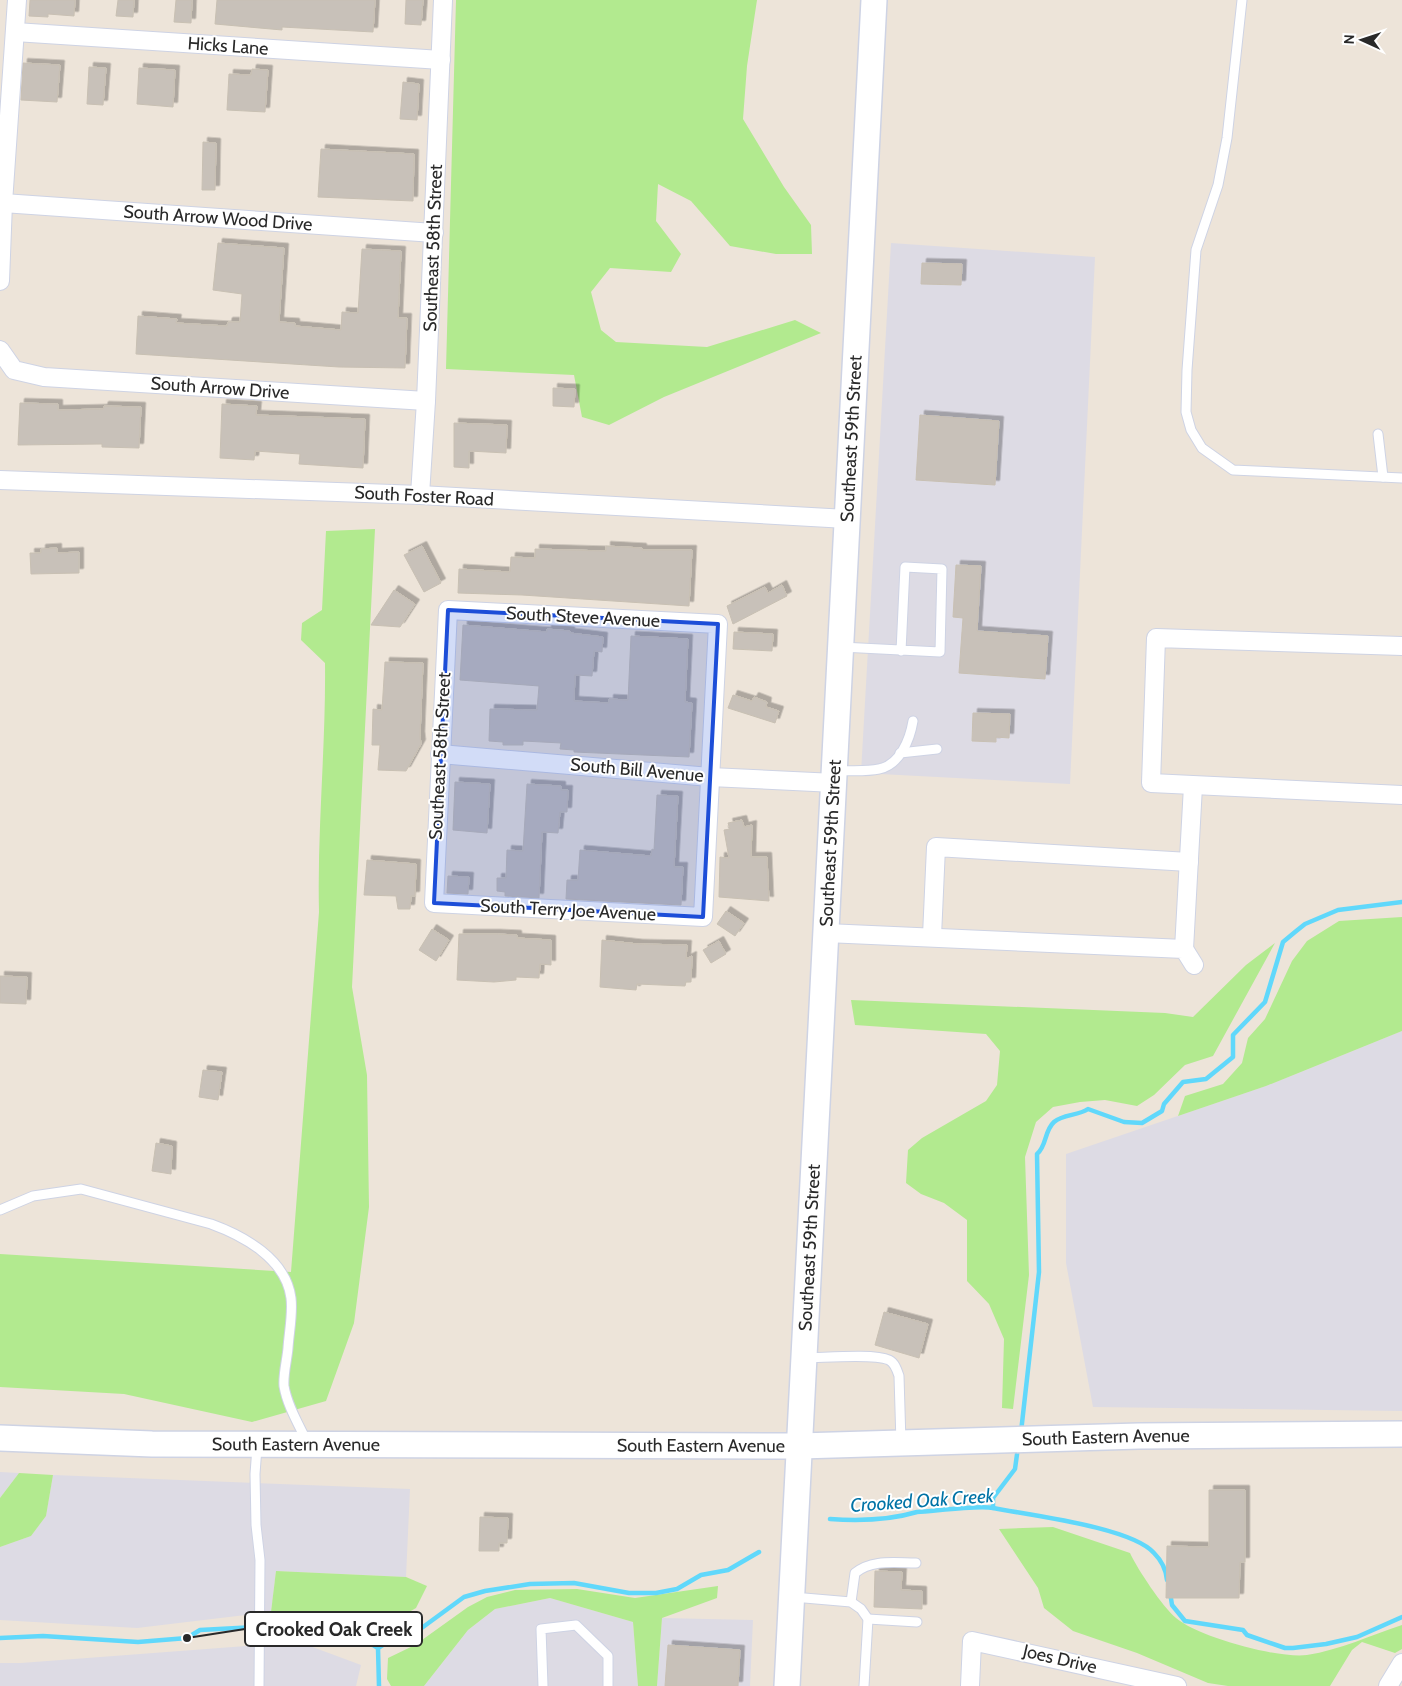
<svg xmlns="http://www.w3.org/2000/svg" width="1402" height="1686" viewBox="0 0 1402 1686" font-family="Cabin,sans-serif">
  <style>
    .industrial { fill: #dddbe4 }
    .green { fill: #b2ea8f }
    .lines { fill: none; stroke-linecap: round; stroke-linejoin: round }
    .stream { stroke: #60d8fb; stroke-width: 4.5 }
    .building { fill: #c8c1b9; stroke: #c8c0b3; filter: url(#shadow) }
    .service-casing { stroke: #ced3e4; stroke-width: 11 }
    .minor-casing { stroke: #ced3e4; stroke-width: 20 }
    .secondary-casing { stroke: #ced3e4; stroke-width: 28 }
    .service { stroke: #fff; stroke-width: 9 }
    .minor { stroke: #fff; stroke-width: 18 }
    .secondary { stroke: #fff; stroke-width: 25 }
    .marked { fill: #1d4ed8; fill-opacity: 0.2; stroke: #1d4ed8; stroke-width: 4; stroke-linejoin: round }
    .labels { text-anchor: middle; stroke-width: 4; stroke-linejoin: round; paint-order: stroke }
    .street-label { font-size: 18px; fill: #292929; stroke: #fff }
    .water-label { font-size: 19px; font-style: italic; fill: #0073a6; stroke: #fff }
    .leader { fill: none; stroke: #292929; stroke-width: 2 }
    .callout-dot { fill: #292929; stroke: #fff; stroke-width: 2 }
    .callout { fill: #fff; stroke: #292929; stroke-width: 2 }
    .callout-label { font-size: 19px; text-anchor: middle; font-weight: bold; fill: #292929 }
  </style>
  <defs>
    <filter id="shadow"><feDropShadow dx="4.5" dy="-4.5" stdDeviation="0" flood-color="#0004"/></filter>
  </defs>
  <rect width="100%" height="100%" fill="#ede4d9"/>
  <!-- industrial -->
  <g class="industrial">
    <polygon points="891,243 1095,257 1070,784 861,773"/>
    <polygon points="1402,1031 1402,1411 1093,1407 1066,1263 1066,1154 1266,1086"/>
    <polygon points="0,1472 19,1473 0,1498"/>
    <polygon points="53,1475 410,1489 406,1577 276,1571 271,1612 137,1628 0,1620 0,1547 31,1536 46,1516"/>
    <polygon points="550,1598 633,1622 638,1686 424,1686 468,1630 495,1609"/>
    <polygon points="662,1618 753,1620 750,1686 657,1686"/>
    <polygon points="299,1642 361,1665 356,1686 0,1686 0,1663 21,1663"/>
  </g>
  <!-- green -->
  <g class="green">
    <polygon points="456,0 757,0 747,66 743,119 784,187 811,225 812,254 776,254 730,246 691,201 658,184 656,221 681,254 671,272 610,268 591,292 601,330 616,342 707,347 795,320 821,333 664,397 609,425 582,417 574,375 446,369"/>
    <path d="M375,529L352,987L367,1075L369,1207L354,1323L326,1401L252,1422L124,1394L0,1387V1254L291,1272L319,912C317,829 326,746 325,663L301,640L302,623L322,610L326,531Z"/>
    <polygon points="1402,917 1402,1031 1266,1086 1178,1116 1185,1096 1223,1084 1242,1063 1248,1038 1265,1019 1292,961 1307,941 1339,921"/>
    <polygon points="1275,943 1213,1056 1185,1065 1154,1095 1137,1106 1105,1100 1080,1102 1053,1107 1036,1122 1025,1157 1029,1275 1013,1409 1002,1408 1004,1339 989,1304 967,1281 967,1220 944,1203 921,1194 906,1183 908,1150 922,1138 986,1101 997,1085 1000,1051 986,1034 855,1025 851,1000 1165,1013 1193,1017 1246,965"/>
    <polygon points="19,1473 53,1475 46,1516 31,1536 0,1547 0,1498"/>
    <path d="M1053,1527L1130,1553C1138,1570 1162,1606 1176,1618C1198,1637 1279,1659 1307,1655C1340,1650 1371,1635 1402,1625V1649L1395,1653L1362,1642L1352,1650L1330,1686H1228L1208,1683L1137,1653L1073,1631L1044,1608L1038,1588L999,1529Z"/>
    <polygon points="276,1571 406,1577 427,1586 416,1608 385,1626 354,1624 271,1612"/>
    <polygon points="718,1586 717,1598 662,1618 657,1686 638,1686 633,1622 550,1598 495,1609 468,1630 424,1686 391,1686 387,1679 388,1658 415,1645 468,1607 487,1597 515,1590 577,1589 635,1598"/>
  </g>
  <g class="lines">
    <!-- stream -->
    <g class="stream">
      <path d="M1021,1432L1039,1272L1037,1154C1047,1146 1044,1131 1054,1122C1063,1114 1078,1116 1088,1109L1124,1122L1142,1123L1162,1111L1164,1104L1183,1082L1206,1079L1233,1057V1035L1265,1002L1283,942L1295,932L1305,924L1338,910L1402,902"/>
      <polyline points="993,1508 993,1498 1015,1469 1018,1447"/>
      <path d="M830,1519C858,1521 890,1520 917,1512C935,1511 978,1505 993,1508C1028,1515 1131,1527 1154,1553C1162,1561 1166,1569 1167,1580"/>
      <polyline points="1170,1592 1172,1605 1185,1621 1243,1630 1247,1635 1285,1648 1293,1648 1326,1644 1357,1637 1402,1617"/>
      <polyline points="0,1638 43,1636 138,1642 187,1638 200,1630 277,1626 316,1632 328,1637 373,1645 378,1648"/>
      <polyline points="378,1648 386,1643 408,1638 464,1597 485,1591 530,1584 574,1583 629,1593 656,1593 677,1589 701,1575 728,1570 759,1552"/>
      <polyline points="378,1648 379,1686"/>
    </g>
  </g>
  <!-- building -->
  <g class="building">
    <polygon points="30,0 75,0 74,16 48,14 48,17 29,16"/>
    <polygon points="118,0 134,0 133,17 116,16"/>
    <polygon points="176,0 192,0 191,23 174,22"/>
    <polygon points="217,0 375,0 373,32 282,27 282,30 215,24"/>
    <polygon points="406,0 423,0 421,25 405,24"/>
    <polygon points="23,63 60,65 57,102 21,100"/>
    <polygon points="89,67 106,68 103,105 87,104"/>
    <polygon points="139,68 175,70 173,107 137,104"/>
    <polygon points="252,69 268,70 265,112 227,110 229,74 251,75"/>
    <polygon points="403,82 419,84 417,120 400,119"/>
    <polygon points="203,142 216,143 215,190 202,190"/>
    <polygon points="321,149 414,154 413,201 318,197"/>
    <polygon points="218,243 284,248 279,322 295,323 295,326 341,330 342,312 358,313 362,249 401,251 398,318 407,318 405,368 339,367 136,354 138,316 177,319 176,323 227,326 228,322 240,322 242,294 213,290"/>
    <polygon points="922,263 962,264 961,285 921,284"/>
    <polygon points="553,388 575,389 574,407 553,406"/>
    <polygon points="20,403 58,404 58,410 103,409 104,406 141,407 139,448 102,447 102,444 18,445"/>
    <polygon points="222,404 257,406 256,415 365,419 363,468 299,464 300,454 255,451 254,460 220,458"/>
    <polygon points="920,415 999,421 995,485 916,480"/>
    <polygon points="454,423 507,425 506,453 469,451 469,468 454,467"/>
    <polygon points="422,546 441,583 424,592 404,555"/>
    <polygon points="606,546 642,548 642,550 692,550 689,606 522,595 458,593 459,569 510,572 511,557 535,558 535,549 606,551"/>
    <polygon points="57,548 57,553 79,552 79,573 31,574 30,553 41,553 41,549"/>
    <polygon points="956,565 981,566 977,631 1048,636 1045,679 959,673 963,618 953,617"/>
    <polygon points="782,585 787,596 733,624 727,606 765,587 768,593"/>
    <polygon points="394,590 415,604 400,627 371,625"/>
    <polygon points="463,625 547,632 547,629 570,631 570,633 603,637 602,652 594,651 592,676 575,675 574,701 609,703 609,699 628,700 631,636 688,639 685,702 692,703 689,757 574,752 574,750 560,749 561,743 523,741 523,745 503,745 503,742 489,741 490,709 537,710 539,686 460,680"/>
    <polygon points="734,632 773,634 772,651 733,649"/>
    <polygon points="385,662 423,663 420,736 421,744 406,771 378,770 380,745 372,745 373,709 382,710"/>
    <polygon points="733,695 752,701 754,697 767,702 766,707 779,711 775,723 728,708"/>
    <polygon points="973,713 1010,714 1009,738 996,737 996,742 972,741"/>
    <polygon points="455,782 490,784 487,833 453,830"/>
    <polygon points="527,784 561,786 561,790 568,790 567,812 560,812 558,833 542,832 539,898 505,896 505,892 497,891 497,878 506,878 507,850 523,851"/>
    <polygon points="657,795 678,796 674,867 683,867 681,905 566,899 567,880 578,880 580,850 651,856 652,849 654,850"/>
    <polygon points="742,820 744,827 752,825 751,857 767,857 769,901 719,897 720,857 729,858 724,830 730,829 728,823"/>
    <polygon points="367,860 416,864 415,896 411,896 410,909 398,909 396,896 364,895"/>
    <polygon points="448,876 469,877 468,894 447,893"/>
    <polygon points="726,911 744,923 735,936 717,924"/>
    <polygon points="432,929 449,940 436,961 419,950"/>
    <polygon points="459,934 496,934 517,935 517,938 551,940 551,965 540,964 539,978 516,977 516,980 494,982 457,980"/>
    <polygon points="602,940 638,944 687,945 686,959 692,956 691,982 686,982 685,986 637,984 636,990 600,987"/>
    <polygon points="719,941 726,954 711,963 703,950"/>
    <polygon points="0,976 27,977 26,1004 0,1003"/>
    <polygon points="203,1070 222,1072 218,1100 199,1097"/>
    <polygon points="156,1143 172,1146 171,1174 152,1171"/>
    <polygon points="884,1312 928,1324 919,1358 875,1345"/>
    <polygon points="1209,1490 1245,1490 1245,1562 1240,1562 1239,1598 1166,1598 1167,1546 1209,1547"/>
    <polygon points="480,1517 508,1518 507,1543 499,1543 499,1551 479,1551"/>
    <polygon points="875,1571 902,1572 901,1590 922,1591 922,1609 874,1607"/>
    <polygon points="668,1645 740,1650 738,1686 665,1686"/>
  </g>
  <g class="lines">
    <defs>
      <g id="service">
        <polyline points="1242,0 1227,138 1218,185 1196,250 1187,370 1186,412 1191,430 1202,448 1233,470 1402,478"/>
        <polyline points="1378,434 1383,477"/>
        <polyline points="841,647 940,652 942,569 905,567 901,651"/>
        <polyline points="900,753 937,749"/>
        <path d="M835,771C849,770 865,772 879,769C900,765 910,739 913,721"/>
        <path d="M0,1210L33,1196L81,1189L211,1224C244,1236 286,1259 291,1298C293,1314 289,1332 288,1348C287,1360 283,1374 284,1386C287,1405 299,1425 307,1442"/>
        <path d="M806,1358C823,1358 874,1353 889,1360C895,1363 897,1370 899,1376L901,1443"/>
        <polyline points="257,1447 255,1474 256,1525 260,1560 259,1686"/>
        <polyline points="793,1597 851,1602 861,1609 868,1619 864,1686"/>
        <path d="M851,1602L855,1573C872,1559 895,1563 916,1563"/>
        <polyline points="868,1619 917,1622"/>
        <polyline points="543,1686 541,1629 576,1625 608,1656 608,1686"/>
      </g>
      <g id="minor">
        <polyline points="15,32 441,60"/>
        <polyline points="3,203 434,233"/>
        <polyline points="0,281 3,203 17,0"/>
        <polyline points="0,350 14,370 44,377 426,401"/>
        <polyline points="0,480 420,495 847,519"/>
        <polyline points="420,495 426,401 443,0"/>
        <polygon points="448,610 718,624 703,917 434,903"/>
        <polyline points="1402,646 1156,638 1151,783 1402,795"/>
        <polyline points="440,754 710,777 835,783"/>
        <polyline points="826,933 1184,949 1194,965"/>
        <polyline points="932,936 936,847 1189,862"/>
        <polyline points="1184,949 1193,786"/>
        <polyline points="970,1686 972,1641 1177,1686"/>
        <polyline points="1388,1686 1402,1663"/>
      </g>
      <g id="secondary">
        <path id="s1" d="M0,1438L152,1444L800,1446L1139,1436L1402,1434"/>
        <path id="s2" d="M787,1686L874,0"/>
      </g>
    </defs>
    <!-- service casing -->
    <use href="#service" class="service-casing"/>
    <!-- minor casing -->
    <use href="#minor" class="minor-casing"/>
    <!-- secondary casing -->
    <use href="#secondary" class="secondary-casing"/>
    <!-- service -->
    <use href="#service" class="service"/>
    <!-- minor -->
    <use href="#minor" class="minor"/>
    <!-- secondary -->
    <use href="#secondary" class="secondary"/>
  </g>
  <!-- marked area -->
  <path class="marked" d="M448,610L718,624L703,917L434,903Z"/>
  <g class="labels">
    <!-- street labels -->
    <g class="street-label">
      <text transform="translate(228 46) rotate(4)" y="6">Hicks Lane</text>
      <text transform="translate(218 218) rotate(4)" y="6">South Arrow Wood Drive</text>
      <text transform="translate(433 248) rotate(-88)" y="6">Southeast 58th Street</text>
      <text transform="translate(220 388) rotate(4)" y="6">South Arrow Drive</text>
      <text dy="6" stroke="none"><textPath href="#s2" startOffset="1249">Southeast 59th Street</textPath></text>
      <text transform="translate(424 496) rotate(3)" y="6">South Foster Road</text>
      <text transform="translate(583 617) rotate(3)" y="6">South Steve Avenue</text>
      <text transform="translate(440 756) rotate(-87)" y="6">Southeast 58th Street</text>
      <text transform="translate(637 770) rotate(5)" y="6">South Bill Avenue</text>
      <text dy="6" stroke="none"><textPath href="#s2" startOffset="844">Southeast 59th Street</textPath></text>
      <text transform="translate(568 910) rotate(3)" y="6">South Terry Joe Avenue</text>
      <text dy="6" stroke="none"><textPath href="#s2" startOffset="439">Southeast 59th Street</textPath></text>
      <text dy="6" stroke="none"><textPath href="#s1" startOffset="1106">South Eastern Avenue</textPath></text>
      <text dy="6" stroke="none"><textPath href="#s1" startOffset="296">South Eastern Avenue</textPath></text>
      <text dy="6" stroke="none"><textPath href="#s1" startOffset="701">South Eastern Avenue</textPath></text>
      <text transform="translate(1060 1659) rotate(13)" y="6">Joes Drive</text>
    </g>
    <!-- water labels -->
    <g class="water-label">
      <text transform="translate(922 1500) rotate(-4)" y="7">Crooked Oak Creek</text>
    </g>
  </g>
  <!-- callouts -->
  <path class="leader" d="M187 1638L245 1629"/>
  <circle class="callout-dot" cx="187" cy="1638" r="5"/>
  <rect class="callout" x="245" y="1612" width="177" height="34" rx="5"/>
  <g class="callout-label">
    <text x="334" y="1636">Crooked Oak Creek</text>
  </g>
  <!-- north arrow -->
  <g transform="translate(1362 40) rotate(273)" stroke="#ffffff" stroke-width="4" paint-order="stroke">
  <path d="M0-4L9 19L0 12L-9 19Z" fill="#292929"/>
  <text y="-8" font-size="14" font-weight="bold" text-anchor="middle" fill="#292929">N</text>
  </g>
</svg>
